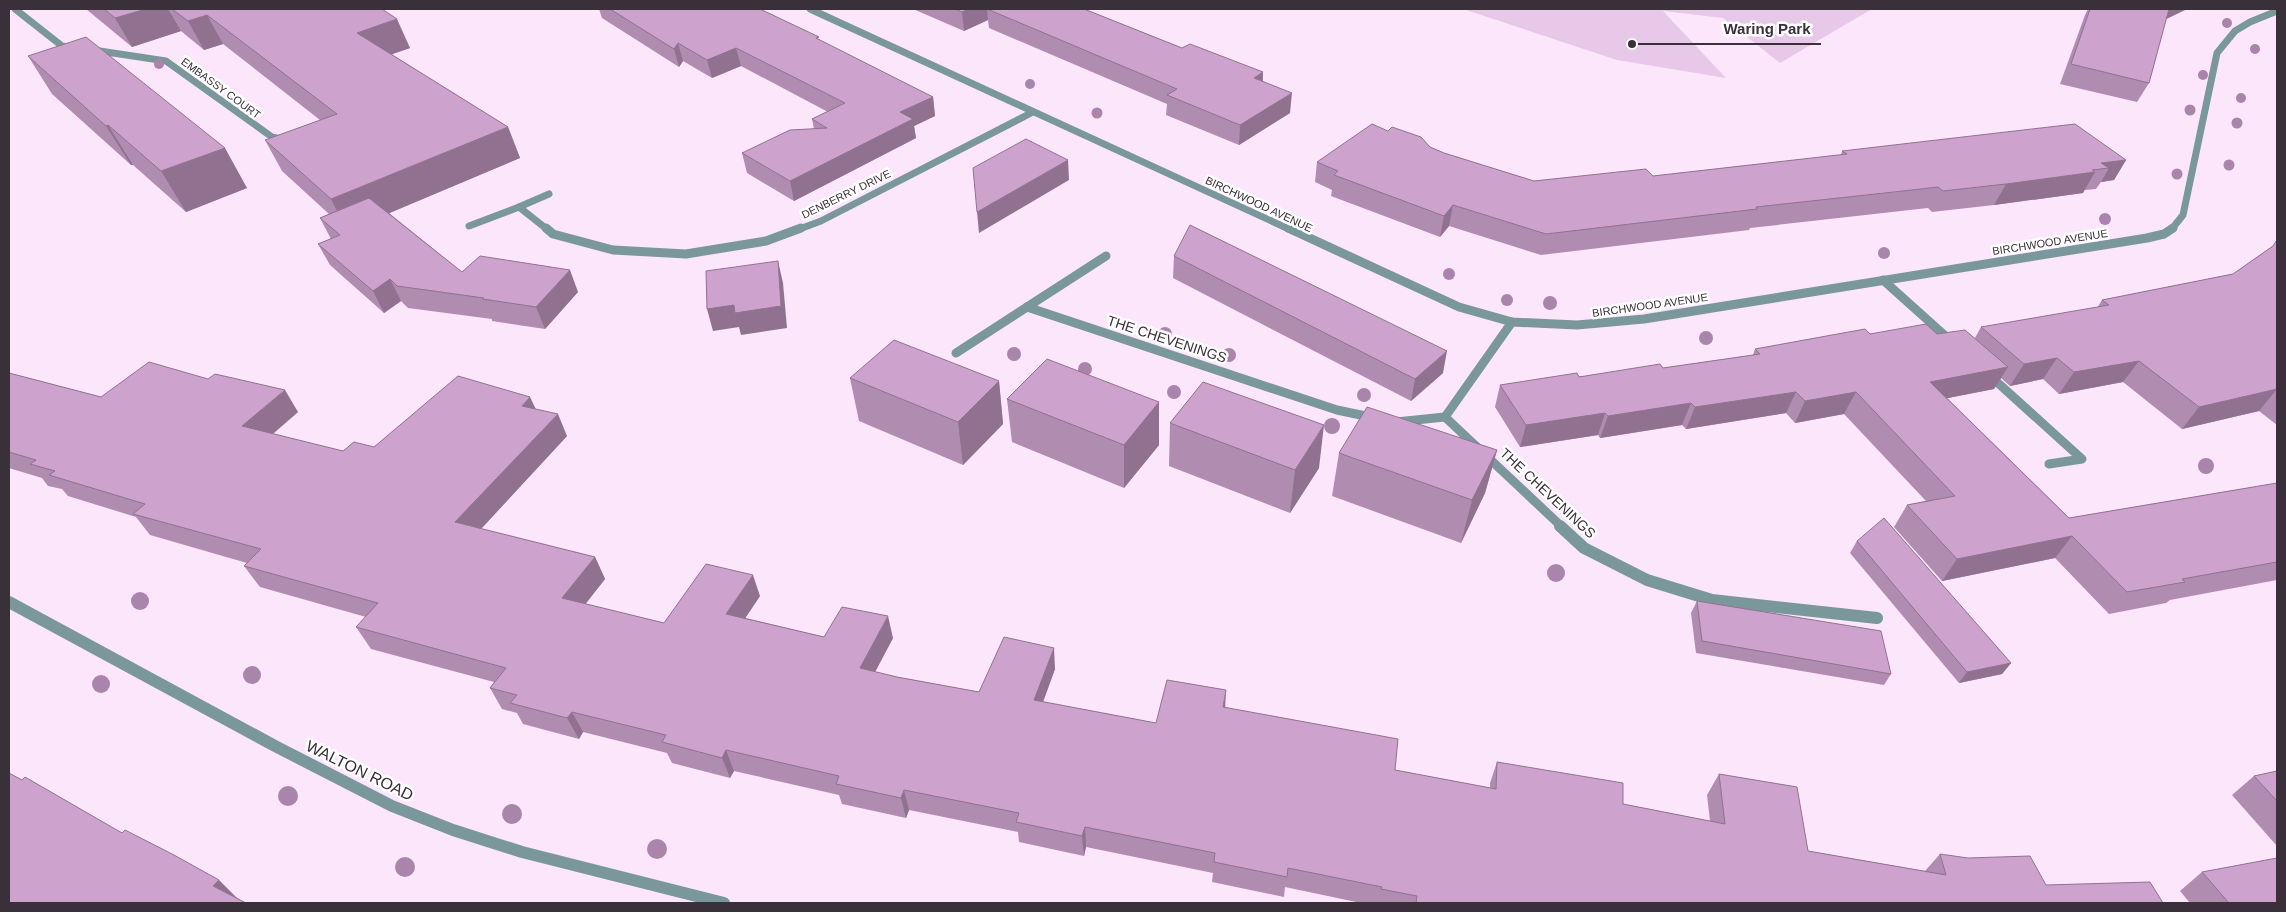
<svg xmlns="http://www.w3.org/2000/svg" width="2286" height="912" viewBox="0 0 2286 912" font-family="Helvetica,sans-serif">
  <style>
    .green { fill: #e8c8e9 }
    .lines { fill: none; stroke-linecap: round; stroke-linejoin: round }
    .service { stroke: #7a989c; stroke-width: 9 }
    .minor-far2 { stroke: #7a989c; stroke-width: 7 }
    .minor-far1 { stroke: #7a989c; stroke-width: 9 }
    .minor { stroke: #7a989c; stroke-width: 12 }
    .tree { fill: #a984ab }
    .wall { fill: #b08cb1 }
    .shaded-wall { fill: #907290 }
    .building { fill: #cda3ce; stroke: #907290 }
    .labels { text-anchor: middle; stroke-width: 5; stroke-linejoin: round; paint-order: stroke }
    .far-street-label { font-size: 11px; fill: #3a303a; stroke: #fff }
    .street-label { font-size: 14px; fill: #3a303a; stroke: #fff }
    .near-street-label { font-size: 16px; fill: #3a303a; stroke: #fff }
    .leader { fill: none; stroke: #3a303a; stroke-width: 2 }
    .callout-dot { fill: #3a303a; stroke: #fff; stroke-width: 2 }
    .callout-label { font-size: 15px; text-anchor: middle; font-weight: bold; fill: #3a303a; stroke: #fff; stroke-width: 5; stroke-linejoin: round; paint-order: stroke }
  </style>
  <rect width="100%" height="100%" fill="#fce6fc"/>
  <!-- green -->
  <polygon class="green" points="1463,9 1872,9 1780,63 1723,18 1663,11 1726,78 1617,60"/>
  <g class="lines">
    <!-- service -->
    <polyline class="service" points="956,353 1106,256"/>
    <!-- minor-far2 -->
    <g class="minor-far2">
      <polyline points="15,9 62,46 73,48"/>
      <polyline points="810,9 1291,230"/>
      <polyline points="93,50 166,61 272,137 285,140"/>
      <polyline points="469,226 519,207"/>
      <polyline points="548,230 519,207 549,194"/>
      <polyline points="797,230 821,221 1033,112"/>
      <polyline points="2171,230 2183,215 2217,53 2235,31 2250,22 2277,11"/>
    </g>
    <!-- minor-far1 -->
    <g class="minor-far1">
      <polyline points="546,228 553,234 613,250 686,254 766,241 801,228"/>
      <polyline points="1288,228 1459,307 1512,322 1577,325 1644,319 2147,238 2164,234 2173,228"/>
      <polyline points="1883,280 1951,341"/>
      <polyline points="1027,307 1337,410 1375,418"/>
      <polyline points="1512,322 1445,417 1562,527"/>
      <polyline points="1988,374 2082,459 2049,464"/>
      <polyline points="1396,422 1445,417"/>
    </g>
    <!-- minor -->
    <g class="minor">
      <polyline points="1560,526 1584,548 1647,580 1712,600 1877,618"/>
      <polyline points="9,602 275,746 392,806 453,830 522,852 724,903"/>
    </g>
  </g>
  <!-- trees -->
  <g class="tree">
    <circle cx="2227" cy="23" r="5"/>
    <circle cx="2255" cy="49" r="5"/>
    <circle cx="159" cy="64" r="5"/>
    <circle cx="2203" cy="75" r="5"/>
    <circle cx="1030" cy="84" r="5"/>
    <circle cx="2241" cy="98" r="5"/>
    <circle cx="2190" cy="110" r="5.5"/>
    <circle cx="1097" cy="113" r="5.5"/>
    <circle cx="2237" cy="123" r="5.5"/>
    <circle cx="2229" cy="165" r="5.5"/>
    <circle cx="2177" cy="174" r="5.5"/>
    <circle cx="2105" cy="219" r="6"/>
    <circle cx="1884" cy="253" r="6"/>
    <circle cx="1449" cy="274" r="6"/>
    <circle cx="1507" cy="300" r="6"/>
    <circle cx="1550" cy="303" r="7"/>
    <circle cx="1165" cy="334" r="7"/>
    <circle cx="1706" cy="338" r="7"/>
    <circle cx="1014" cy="354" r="7"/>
    <circle cx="1229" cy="355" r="7"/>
    <circle cx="1085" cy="369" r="7"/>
    <circle cx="1174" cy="392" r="7"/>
    <circle cx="1364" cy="395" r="7"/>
    <circle cx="1332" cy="426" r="8"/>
    <circle cx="2206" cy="466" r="8"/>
    <circle cx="1556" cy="573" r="9"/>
    <circle cx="140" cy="601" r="9"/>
    <circle cx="252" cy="675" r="9"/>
    <circle cx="101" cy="684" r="9"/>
    <circle cx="288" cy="796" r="10"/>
    <circle cx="512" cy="814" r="10"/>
    <circle cx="657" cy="849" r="10"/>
    <circle cx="405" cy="867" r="10"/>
  </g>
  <!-- wall -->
  <g class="wall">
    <polygon points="86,9 382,9 410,48 391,54 508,127 520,158 389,213 462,272 578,292 545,329 492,321 492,319 408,308 401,301 384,313 330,265 318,244 331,239 320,218 329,214 282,171 265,140 320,120 223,44 204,50 181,31 132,47"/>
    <polygon points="599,9 760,9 819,40 933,97 935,116 914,126 916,138 794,201 747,173 742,153 814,129 812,119 828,112 741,66 712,78 683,61 679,67 602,18"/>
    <polygon points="913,9 1084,9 1182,48 1263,72 1263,81 1290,113 1239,145 1166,115 1167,104 989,28 988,20 964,31"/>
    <polygon points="2088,9 2187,9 2166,19 2149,83 2137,102 2060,84 2085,15"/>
    <polygon points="28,56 247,188 186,212 133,165 131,165 52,94"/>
    <polygon points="1430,147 1444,153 1534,181 1653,176 1841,155 1842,151 2126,160 2114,180 2101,182 2096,189 2084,190 2083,193 1994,205 1932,212 1928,208 1750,228 1749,230 1541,255 1449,226 1440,237 1331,196 1332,190 1315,182 1317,162"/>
    <polygon points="2277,240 2277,425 2259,411 2182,429 2123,382 2059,394 2043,379 2010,386 2001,378 1994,389 1947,398 2069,518 2277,483 2277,580 2170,600 2166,603 2109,614 2055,558 1942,581 1894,527 1907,505 1926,501 1844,414 1795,423 1786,413 1686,429 1682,425 1600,438 1598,435 1520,447 1495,407 1500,385 1663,368 1753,355 1755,349 1870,334 1937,334 1975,338 1981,327 2097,308 2102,300 2233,274 2273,246"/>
    <polygon points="1174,256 1443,373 1411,401 1173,278"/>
    <polygon points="9,373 101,397 298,412 273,434 343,451 374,447 536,409 567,436 481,529 595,557 605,579 585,604 664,623 760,596 745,618 824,637 893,638 875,672 897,677 979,692 1055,669 1043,702 1156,723 1225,707 1395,770 1490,788 1490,783 1497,762 1623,804 1710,821 1707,795 1719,774 1808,851 1925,871 1940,854 2046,885 2163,903 1361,903 1285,887 1284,897 1212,882 1213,873 1086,847 1084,856 1019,842 1018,832 909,810 906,818 842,804 839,795 734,771 730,778 672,763 667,753 583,732 579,739 523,724 517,713 502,709 490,688 494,682 371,649 356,627 366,617 260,587 244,566 247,563 150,535 136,517 68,496 62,489 48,486 42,478 9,468"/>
    <polygon points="850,378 999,381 1003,424 963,465 859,421"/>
    <polygon points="1007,399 1159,402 1159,445 1124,488 1012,442"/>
    <polygon points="1170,423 1319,468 1290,513 1169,466"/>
    <polygon points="1497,450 1485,493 1461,543 1332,496 1339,453"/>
    <polygon points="1857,541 2011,663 2002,674 1959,683 1850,553"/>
    <polygon points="1697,601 1891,674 1884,685 1696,653 1691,613"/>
    <polygon points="2277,771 2277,846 2232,795 2254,776"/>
    <polygon points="2202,872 2277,903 2190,903 2180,891"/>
  </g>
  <!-- shaded-wall -->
  <g class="shaded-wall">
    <polygon points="146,9 168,9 181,31 132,47 115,18"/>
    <polygon points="969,9 1012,9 987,9 988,20 964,31 962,12"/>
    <polygon points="2168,9 2187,9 2160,22"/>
    <polygon points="207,15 223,44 204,50 188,21"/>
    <polygon points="397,19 410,48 370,62 357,33"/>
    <polygon points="678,43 683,61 679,67 674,49"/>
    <polygon points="736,48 741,66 712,78 707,60"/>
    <polygon points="1263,72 1262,92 1254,78"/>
    <polygon points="1292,93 1290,113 1239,145 1240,125"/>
    <polygon points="933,97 935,116 914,126 916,138 794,201 790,181 900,112"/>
    <polygon points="108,125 133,165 131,165 106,126"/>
    <polygon points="508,127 520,158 347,231 331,199"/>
    <polygon points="225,148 247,188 186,212 161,171"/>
    <polygon points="1068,160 1069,180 979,233 977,212"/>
    <polygon points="2126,160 2114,180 2101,182 2109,168 2101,163"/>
    <polygon points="2095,172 2083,193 1994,205 2006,184"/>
    <polygon points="1453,205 1449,226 1440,237 1444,216"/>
    <polygon points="778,261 783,283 787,328 741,335 739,327 713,331 707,309"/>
    <polygon points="570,270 578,292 545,329 536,307"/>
    <polygon points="390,279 401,301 384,313 373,291"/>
    <polygon points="1447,351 1443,373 1411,401 1415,379"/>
    <polygon points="2057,358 2043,379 2010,386 2024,364"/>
    <polygon points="2139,361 2123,382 2059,394 2074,372"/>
    <polygon points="2008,367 1994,389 1918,404 1930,382"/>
    <polygon points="999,381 1003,424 963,465 958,422"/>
    <polygon points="2277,389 2259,411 2182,429 2199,407"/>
    <polygon points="285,390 298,412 257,447 242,426"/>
    <polygon points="1796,392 1786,413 1686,429 1695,407"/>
    <polygon points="1856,392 1844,414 1795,423 1805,401"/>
    <polygon points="530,397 540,418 522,406"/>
    <polygon points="1159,402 1159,445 1124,488 1124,445"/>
    <polygon points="1691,403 1682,425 1600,438 1608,416"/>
    <polygon points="1605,413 1598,435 1520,447 1526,425"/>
    <polygon points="558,414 567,436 467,544 455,522"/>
    <polygon points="1324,425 1319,468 1290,513 1295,470"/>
    <polygon points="1497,450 1485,493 1461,543 1472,500"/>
    <polygon points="2072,536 2055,558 1942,581 1957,559"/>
    <polygon points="595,557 605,579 573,620 562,598"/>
    <polygon points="753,575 760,596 734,635 726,614"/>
    <polygon points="888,616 893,638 866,689 860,668"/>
    <polygon points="1054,648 1055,669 1036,721 1034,700"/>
    <polygon points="2011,663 2002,674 1959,683 1967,672"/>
    <polygon points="1226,690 1225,711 1223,707"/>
    <polygon points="572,712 583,732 579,739 567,718"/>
    <polygon points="726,750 734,771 730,778 722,758"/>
    <polygon points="904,790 909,810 906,818 901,798"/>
    <polygon points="1085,827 1086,847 1084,856 1082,836"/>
    <polygon points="219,880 239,900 213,886"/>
  </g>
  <!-- building -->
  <g class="building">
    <polygon points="104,9 146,9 115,18"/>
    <polygon points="172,9 382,9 397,19 357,33 508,127 331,199 265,140 337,114 207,15 188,21"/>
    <polygon points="610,9 760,9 819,37 816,38 933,97 900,112 913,119 790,181 742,153 790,130 827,128 812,119 845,103 736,48 707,60 678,43 674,49"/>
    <polygon points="955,9 969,9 962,12"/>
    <polygon points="987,9 1084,9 1182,48 1190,44 1263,72 1254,78 1292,93 1240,125 1167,95 1177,89"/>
    <polygon points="2090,9 2169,9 2149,83 2071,64"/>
    <polygon points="86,37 225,148 161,171 108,125 106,126 28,56"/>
    <polygon points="1372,124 1388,131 1392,127 1421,137 1430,147 1444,153 1534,181 1646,169 1653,176 1847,154 1842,151 2075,124 2126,160 2101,163 2109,168 2092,170 2095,172 2006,184 1943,191 1938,187 1903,191 1756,207 1757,209 1546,234 1453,205 1444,216 1334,175 1338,171 1317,162"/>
    <polygon points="1026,139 1068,160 977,212 973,168"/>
    <polygon points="369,198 462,272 480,256 570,270 536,307 483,299 484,298 397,286 390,279 373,291 318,244 340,235 320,218"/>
    <polygon points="1190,225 1447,351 1415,379 1174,256"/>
    <polygon points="2277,240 2277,389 2199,407 2139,361 2074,372 2057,358 2024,364 1981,327 2109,305 2102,300 2233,274 2273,246"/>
    <polygon points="778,261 781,306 735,313 734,305 707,309 706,271"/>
    <polygon points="1926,324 1937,334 1965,330 2008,367 1930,382 2069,518 2277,483 2277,562 2182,579 2185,582 2127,592 2072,536 1957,559 1907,505 1955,496 1856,392 1805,401 1796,392 1695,407 1691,403 1608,416 1605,413 1526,425 1500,385 1577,373 1579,377 1660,364 1663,368 1760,354 1755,349 1865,329 1870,334"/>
    <polygon points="894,340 999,381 958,422 850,378"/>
    <polygon points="1047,359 1159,402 1124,445 1007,399"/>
    <polygon points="149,362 208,379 215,374 285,390 242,426 343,451 354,442 374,447 458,376 530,397 522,406 558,414 455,522 595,557 562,598 664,623 706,564 753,575 726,614 824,637 842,607 888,616 860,668 897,677 979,692 1004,637 1054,648 1034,700 1156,723 1167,680 1226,690 1223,707 1398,739 1395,770 1496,789 1497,762 1623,783 1623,804 1725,824 1719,774 1797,787 1808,851 1946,875 1940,854 1968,858 2030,856 2046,885 2150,882 2163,903 1416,903 1417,896 1381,889 1382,887 1288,868 1287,877 1214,862 1215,853 1085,827 1082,836 1016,822 1019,813 904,790 901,798 836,784 839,776 726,750 722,758 662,742 666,735 572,712 567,718 510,703 517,695 490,688 506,668 356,627 378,603 244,566 261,549 133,514 145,504 49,475 55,471 30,464 36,460 9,452 9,373 101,397"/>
    <polygon points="1203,382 1324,425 1295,470 1170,423"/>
    <polygon points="1367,407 1497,450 1472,500 1339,453"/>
    <polygon points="1884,518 2011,663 1967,672 1857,541"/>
    <polygon points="1697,601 1881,631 1891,674 1702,641"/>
    <polygon points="2277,771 2277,801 2254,776"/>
    <polygon points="9,773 22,780 25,777 122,833 125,830 174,855 219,880 213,886 246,903 9,903"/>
    <polygon points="2277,858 2277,903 2229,903 2202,872"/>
  </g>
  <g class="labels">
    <!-- far-street labels -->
    <g class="far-street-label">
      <text transform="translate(221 88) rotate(36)" y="4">EMBASSY COURT</text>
      <text transform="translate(846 194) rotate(-26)" y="4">DENBERRY DRIVE</text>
      <text transform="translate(1259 204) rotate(25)" y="4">BIRCHWOOD AVENUE</text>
      <text transform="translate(2050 242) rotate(-9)" y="4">BIRCHWOOD AVENUE</text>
      <text transform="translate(1650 305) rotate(-8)" y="4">BIRCHWOOD AVENUE</text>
    </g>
    <!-- street labels -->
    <g class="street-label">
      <text transform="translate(1167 339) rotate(18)" y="5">THE CHEVENINGS</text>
      <text transform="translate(1548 493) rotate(43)" y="5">THE CHEVENINGS</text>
    </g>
    <!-- near-street labels -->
    <g class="near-street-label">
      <text transform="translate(360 770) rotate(26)" y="6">WALTON ROAD</text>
    </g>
  </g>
  <!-- callouts -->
  <path class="leader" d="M1632 44L1714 44H1821"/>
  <circle class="callout-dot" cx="1632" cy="44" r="5"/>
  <g class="callout-label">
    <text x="1767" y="34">Waring Park</text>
  </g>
  <!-- border -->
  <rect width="2286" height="912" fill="none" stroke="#3a303a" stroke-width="20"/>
</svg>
